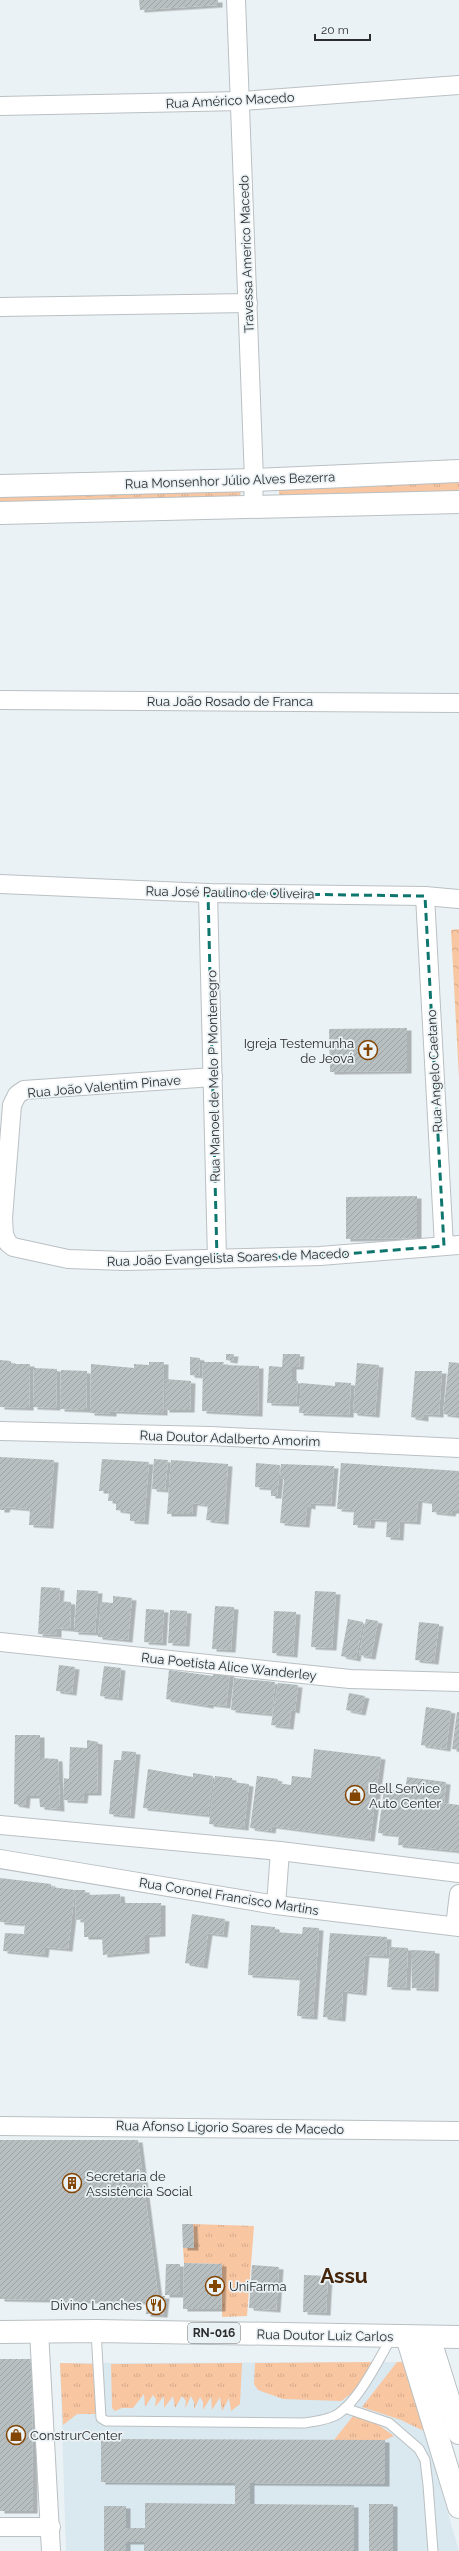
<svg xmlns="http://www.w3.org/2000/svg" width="459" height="2551" viewBox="0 0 459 2551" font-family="Raleway,sans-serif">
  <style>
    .built { fill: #dae8ef }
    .grass { fill: url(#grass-tufts) }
    .park { fill: url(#park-crowns) }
    .building { fill: url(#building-hatch); filter: url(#shadow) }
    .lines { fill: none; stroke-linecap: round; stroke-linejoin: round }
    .lane-casing { stroke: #bac0c3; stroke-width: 11 }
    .street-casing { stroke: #bac0c3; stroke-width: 20 }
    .secondary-casing { stroke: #bac0c3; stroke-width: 24 }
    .primary-casing { stroke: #bac0c3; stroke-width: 24 }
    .lane { stroke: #fff; stroke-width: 9 }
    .street { stroke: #fff; stroke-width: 18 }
    .secondary { stroke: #fff; stroke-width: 22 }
    .primary { stroke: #fff; stroke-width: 22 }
    .marked { fill: none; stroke: #0f766e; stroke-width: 3; stroke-dasharray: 8 5; stroke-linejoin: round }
    .labels { text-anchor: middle; stroke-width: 3.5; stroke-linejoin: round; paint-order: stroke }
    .shield { fill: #ebf2f5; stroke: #65686a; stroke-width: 1 }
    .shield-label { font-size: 12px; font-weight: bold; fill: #2b2d2e }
    .street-label { font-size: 13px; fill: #2b2d2e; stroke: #ebf2f5 }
    .poi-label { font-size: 13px; fill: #2b2d2e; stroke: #ebf2f5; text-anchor: start }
    .town-label { font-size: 21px; font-weight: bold; fill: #44250b; stroke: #ebf2f5 }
  </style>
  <defs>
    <pattern id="grass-tufts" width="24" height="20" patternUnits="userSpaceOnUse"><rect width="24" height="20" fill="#f8c6a1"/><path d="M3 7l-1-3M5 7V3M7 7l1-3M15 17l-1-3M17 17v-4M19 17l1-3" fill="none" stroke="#d5aa8b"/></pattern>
    <pattern id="park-crowns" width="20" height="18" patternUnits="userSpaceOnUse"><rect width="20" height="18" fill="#f8c6a1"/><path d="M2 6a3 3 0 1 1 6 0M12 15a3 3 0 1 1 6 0" fill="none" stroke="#d5aa8b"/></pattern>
    <pattern id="building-hatch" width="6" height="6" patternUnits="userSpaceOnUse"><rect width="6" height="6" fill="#b8bfc1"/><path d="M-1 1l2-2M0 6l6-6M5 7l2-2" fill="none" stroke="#9ea4a6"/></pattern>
    <filter id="shadow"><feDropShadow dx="4.5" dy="2.5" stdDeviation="0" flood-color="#0004"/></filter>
  </defs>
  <rect width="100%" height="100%" fill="#ebf2f5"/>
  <!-- built -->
  <polygon class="built" points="404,2362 459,2551 66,2551 60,2363"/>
  <!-- grass -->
  <g class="grass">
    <polygon points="459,481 459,496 279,499 279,489"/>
    <polygon points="241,489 240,498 0,507 0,492"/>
    <polygon points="193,2224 254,2226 247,2316 222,2317 222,2264 184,2263 183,2248 194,2248"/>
    <path d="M372,2362C368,2376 354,2393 341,2401L283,2399L258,2390L254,2384L255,2363Z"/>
    <polygon points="397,2362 404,2362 424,2431 401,2420 362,2407"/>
    <polygon points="60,2363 98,2364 97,2414 77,2414 63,2425"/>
    <polygon points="242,2363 240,2404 231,2411 229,2398 222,2411 220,2397 212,2410 211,2397 203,2410 203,2402 200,2397 194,2409 194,2402 191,2396 185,2409 186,2401 182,2396 175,2408 173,2396 164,2408 164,2396 155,2407 156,2399 153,2395 145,2407 144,2394 133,2408 122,2408 115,2411 112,2408 111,2364"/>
    <polygon points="353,2416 376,2423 394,2436 385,2440 334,2440"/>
  </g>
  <!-- park -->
  <polygon class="park" points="459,929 459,1078 451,930"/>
  <!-- building -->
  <g class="building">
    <polygon points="139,0 218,0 218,5 140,10"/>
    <polygon points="407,1028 407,1071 330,1072 329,1029"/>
    <polygon points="417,1196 417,1238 346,1239 346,1197"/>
    <polygon points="226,1354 234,1354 233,1361 226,1360"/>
    <polygon points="283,1354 300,1354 299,1367 292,1367 292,1381 298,1381 296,1404 267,1403 269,1366 282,1367"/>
    <polygon points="190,1357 200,1358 199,1376 190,1375"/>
    <polygon points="0,1360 11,1361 11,1364 30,1364 29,1408 0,1407"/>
    <polygon points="149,1362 164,1362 163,1413 112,1411 112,1414 90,1413 91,1364 134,1368 134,1364 149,1365"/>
    <polygon points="203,1362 224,1362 223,1365 259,1366 258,1414 202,1411"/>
    <polygon points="449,1362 459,1363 459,1416 443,1414"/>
    <polygon points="357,1363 379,1365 375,1415 353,1413"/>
    <polygon points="34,1368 57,1369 56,1408 33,1407"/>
    <polygon points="61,1370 87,1371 86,1410 60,1409"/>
    <polygon points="415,1371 442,1371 439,1415 424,1414 424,1419 411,1417"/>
    <polygon points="165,1379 191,1381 190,1410 165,1410"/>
    <polygon points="335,1382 351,1383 349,1415 299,1413 301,1383 335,1386"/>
    <polygon points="0,1457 54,1460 49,1526 29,1525 30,1509 6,1507 5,1510 0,1510"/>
    <polygon points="102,1459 149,1462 144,1522 130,1521 130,1512 116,1510 116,1501 108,1501 109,1491 99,1491"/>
    <polygon points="154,1459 168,1460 165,1490 152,1489"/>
    <polygon points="171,1460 228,1464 224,1522 206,1520 208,1505 193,1503 192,1514 167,1514"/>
    <polygon points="256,1463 280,1465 277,1496 271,1496 271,1488 255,1487"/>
    <polygon points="341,1463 459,1471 459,1511 452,1511 451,1514 432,1512 432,1502 418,1500 416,1522 400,1521 399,1538 386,1537 387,1520 371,1519 370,1526 353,1525 354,1510 337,1509"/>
    <polygon points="281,1464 334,1466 331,1504 311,1503 311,1507 307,1506 305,1525 280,1523 284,1479 280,1479"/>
    <polygon points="41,1587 60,1588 59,1601 71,1602 70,1629 57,1628 57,1635 38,1634"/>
    <polygon points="77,1590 98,1591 95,1633 74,1632"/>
    <polygon points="315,1591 336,1592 332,1648 311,1647"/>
    <polygon points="113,1596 132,1598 128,1640 98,1637 101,1602 113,1603"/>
    <polygon points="215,1606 234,1607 231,1650 212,1649"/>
    <polygon points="146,1609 164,1610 162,1643 144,1642"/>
    <polygon points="170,1610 187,1611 185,1644 168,1643"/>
    <polygon points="274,1611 296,1612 293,1655 272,1653"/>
    <polygon points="348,1619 363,1622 356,1659 341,1656"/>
    <polygon points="366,1619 378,1621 371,1657 359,1655"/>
    <polygon points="419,1622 439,1624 434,1662 415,1660"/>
    <polygon points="59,1665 75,1667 72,1693 56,1691"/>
    <polygon points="104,1666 121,1668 118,1698 100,1696"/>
    <polygon points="169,1670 213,1676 213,1672 230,1673 226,1706 209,1704 209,1706 166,1699"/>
    <polygon points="234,1678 275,1682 272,1714 231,1710"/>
    <polygon points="278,1683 298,1685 295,1711 291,1710 289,1727 271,1725"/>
    <polygon points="349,1693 365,1696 361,1713 346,1710"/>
    <polygon points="426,1707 451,1711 446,1749 421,1745"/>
    <polygon points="457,1712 459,1712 459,1750 452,1749"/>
    <polygon points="15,1735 40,1735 40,1758 58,1759 60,1809 40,1807 39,1796 26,1796 25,1806 14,1804"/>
    <polygon points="87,1740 98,1742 97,1793 84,1793 83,1801 63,1800 64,1778 69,1779 70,1747 87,1748"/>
    <polygon points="314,1749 381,1757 370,1839 272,1826 271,1831 250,1828 257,1776 278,1779 277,1783 291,1785 292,1776 311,1778"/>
    <polygon points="122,1751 136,1752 130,1816 109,1814 114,1760 121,1760"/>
    <polygon points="148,1769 193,1777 193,1773 213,1776 208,1815 143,1808"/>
    <polygon points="215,1776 232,1778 232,1782 249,1784 244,1828 209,1824"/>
    <polygon points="407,1777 446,1782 444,1803 459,1805 459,1851 398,1845 399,1835 378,1833 384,1789 405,1792"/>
    <polygon points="0,1878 51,1884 51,1887 75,1890 68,1949 45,1947 44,1955 3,1951 5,1933 24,1934 25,1924 0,1922"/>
    <polygon points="75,1890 85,1890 86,1895 120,1894 121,1903 161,1903 161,1934 145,1935 145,1951 103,1955 102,1937 84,1937 84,1919 76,1920"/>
    <polygon points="192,1914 225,1919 223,1935 208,1933 203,1966 185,1963"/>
    <polygon points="251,1925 275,1927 275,1932 302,1934 303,1927 319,1928 313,2017 297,2016 300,1978 248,1975"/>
    <polygon points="330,1933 387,1937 386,1956 365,1955 362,1993 343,1991 341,2019 323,2017"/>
    <polygon points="390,1947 408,1948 406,1988 387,1987"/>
    <polygon points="412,1950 435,1951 434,1989 412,1988"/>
    <polygon points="0,2140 138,2140 158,2296 165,2296 163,2315 146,2314 147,2302 0,2299"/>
    <polygon points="182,2224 193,2224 194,2248 183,2248"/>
    <polygon points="184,2263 222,2264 221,2309 183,2309"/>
    <polygon points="166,2264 180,2264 180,2295 165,2295"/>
    <polygon points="252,2265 279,2267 276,2310 249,2308"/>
    <polygon points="304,2275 328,2276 326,2313 303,2312"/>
    <polygon points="0,2359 32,2359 33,2511 0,2511"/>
    <polygon points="101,2439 385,2440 385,2484 250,2483 250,2504 354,2505 354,2551 144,2551 144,2542 126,2542 126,2551 104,2551 104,2506 126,2506 126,2528 145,2528 145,2503 235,2504 235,2483 101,2482"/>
    <rect x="369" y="2504" width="24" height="47"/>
  </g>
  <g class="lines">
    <defs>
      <g id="lane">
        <path d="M96,2331L101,2418L106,2421L305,2423C316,2421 329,2420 338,2414C360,2399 378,2360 392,2337"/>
        <polyline points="345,2408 389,2423 419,2449 425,2460 428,2485 433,2551"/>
      </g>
      <g id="street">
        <polyline points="236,0 254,480 253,508"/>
        <polyline points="0,106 242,101 459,85"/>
        <polyline points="0,307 248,303"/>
        <polyline points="0,700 459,703"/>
        <polyline points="0,884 208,893 425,896 459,899"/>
        <polyline points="208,893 217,1259"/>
        <polyline points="425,896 444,1246"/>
        <polyline points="213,1077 24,1090 17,1095 12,1105 3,1218 4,1235 8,1243 13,1247 68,1259 125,1261 320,1256 459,1245"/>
        <polyline points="0,1431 210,1436 459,1448"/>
        <polyline points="0,1642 350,1679 459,1682"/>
        <polyline points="0,1825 280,1851 459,1873"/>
        <polyline points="0,1859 276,1905 459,1927"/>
        <polyline points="276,1905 280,1851"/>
        <polyline points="455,1926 459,1894"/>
        <polyline points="0,2126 459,2131"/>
        <polyline points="39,2331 51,2551"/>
        <polyline points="0,2527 51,2527"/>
      </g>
      <g id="secondary">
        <polyline points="0,486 254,480 459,471"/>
        <polyline points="0,513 459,502"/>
        <polyline points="407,2337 459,2507"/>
        <polyline points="429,2337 459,2433"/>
      </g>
      <polyline id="primary" points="0,2332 96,2331 459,2337"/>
    </defs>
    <!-- lane casing -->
    <use href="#lane" class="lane-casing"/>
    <!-- street casing -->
    <use href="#street" class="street-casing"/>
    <!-- secondary casing -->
    <use href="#secondary" class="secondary-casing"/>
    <!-- primary casing -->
    <use href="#primary" class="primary-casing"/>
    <!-- lane -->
    <use href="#lane" class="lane"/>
    <!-- street -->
    <use href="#street" class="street"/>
    <!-- secondary -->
    <use href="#secondary" class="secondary"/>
    <!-- primary -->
    <use href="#primary" class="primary"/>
  </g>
  <!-- marked area -->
  <path class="marked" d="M208,893L425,896L444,1246L320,1256L217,1259Z"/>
  <!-- icons -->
  <defs>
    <symbol id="church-ring" viewBox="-11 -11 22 22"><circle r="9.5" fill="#ebf2f5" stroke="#834504" stroke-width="1.5"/><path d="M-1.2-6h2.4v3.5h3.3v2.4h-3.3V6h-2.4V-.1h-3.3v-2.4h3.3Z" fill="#834504"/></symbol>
    <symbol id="shop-ring" viewBox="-11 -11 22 22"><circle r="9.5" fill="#ebf2f5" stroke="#834504" stroke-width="1.5"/><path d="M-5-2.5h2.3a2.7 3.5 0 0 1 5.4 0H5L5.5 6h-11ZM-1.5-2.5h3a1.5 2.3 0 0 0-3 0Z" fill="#834504"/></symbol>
    <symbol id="building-ring" viewBox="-11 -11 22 22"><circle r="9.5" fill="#ebf2f5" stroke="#834504" stroke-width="1.5"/><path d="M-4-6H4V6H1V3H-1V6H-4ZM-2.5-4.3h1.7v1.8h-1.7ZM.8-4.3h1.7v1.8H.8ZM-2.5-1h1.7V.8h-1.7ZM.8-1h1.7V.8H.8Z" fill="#834504"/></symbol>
    <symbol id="pharmacy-ring" viewBox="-11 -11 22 22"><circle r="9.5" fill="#ebf2f5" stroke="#834504" stroke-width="1.5"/><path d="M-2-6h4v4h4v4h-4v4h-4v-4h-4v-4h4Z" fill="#834504"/></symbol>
    <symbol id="restaurant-ring" viewBox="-11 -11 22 22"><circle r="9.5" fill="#ebf2f5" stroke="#834504" stroke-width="1.5"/><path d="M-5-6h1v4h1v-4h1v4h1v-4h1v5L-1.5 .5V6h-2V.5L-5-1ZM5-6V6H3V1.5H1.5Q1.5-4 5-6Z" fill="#834504"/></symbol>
  </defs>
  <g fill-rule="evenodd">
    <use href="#church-ring" x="357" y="1039" width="22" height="22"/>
    <use href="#shop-ring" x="344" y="1784" width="22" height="22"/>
    <use href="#building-ring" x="61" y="2172" width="22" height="22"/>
    <use href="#pharmacy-ring" x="204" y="2275" width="22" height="22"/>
    <use href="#restaurant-ring" x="145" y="2294" width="22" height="22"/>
    <use href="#shop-ring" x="5" y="2424" width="22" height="22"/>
  </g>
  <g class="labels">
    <!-- shield labels -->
    <rect class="shield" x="188" y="2323" width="52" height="20" rx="3"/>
    <g class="shield-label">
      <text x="214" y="2337">RN-016</text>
    </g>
    <!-- street labels -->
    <g class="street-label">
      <text transform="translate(230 100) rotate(-3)" y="5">Rua Américo Macedo</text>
      <text transform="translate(246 254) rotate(-92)" y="5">Travessa Americo Macedo</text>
      <text transform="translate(230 480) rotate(-2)" y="5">Rua Monsenhor Júlio Alves Bezerra</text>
      <text x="230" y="706">Rua João Rosado de Franca</text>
      <text transform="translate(230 892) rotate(1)" y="5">Rua José Paulino de Oliveira</text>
      <text transform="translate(434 1071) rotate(-93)" y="5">Rua Angelo Caetano</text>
      <text transform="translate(213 1076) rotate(-91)" y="5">Rua Manoel de Melo P Montenegro</text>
      <text transform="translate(104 1086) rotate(-5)" y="5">Rua João Valentim Pinave</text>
      <text transform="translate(228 1257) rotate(-2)" y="5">Rua João Evangelista Soares de Macedo</text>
      <text transform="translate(230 1438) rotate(2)" y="5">Rua Doutor Adalberto Amorim</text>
      <text transform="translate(229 1666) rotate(6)" y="5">Rua Poetista Alice Wanderley</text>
      <text transform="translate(229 1896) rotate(9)" y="5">Rua Coronel Francisco Martins</text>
      <text transform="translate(230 2127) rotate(1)" y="5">Rua Afonso Ligorio Soares de Macedo</text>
      <text transform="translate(325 2335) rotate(1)" y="5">Rua Doutor Luiz Carlos</text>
    </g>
    <!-- poi labels -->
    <g class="poi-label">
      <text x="354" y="1048" text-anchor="end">Igreja Testemunha<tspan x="354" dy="15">de Jeová</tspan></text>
      <text x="369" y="1793">Bell Service<tspan x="369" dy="15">Auto Center</tspan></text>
      <text x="86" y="2181">Secretaria de<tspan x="86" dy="15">Assistência Social</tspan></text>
      <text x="229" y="2291">UniFarma</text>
      <text x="142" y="2310" text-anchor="end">Divino Lanches</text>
      <text x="30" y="2440">ConstrurCenter</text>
    </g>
    <!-- town labels -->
    <g class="town-label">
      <text x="344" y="2283">Assu</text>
    </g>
  </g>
  <!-- scale -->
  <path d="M315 34v6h55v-6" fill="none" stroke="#2b2d2e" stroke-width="2"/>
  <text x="321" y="34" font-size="12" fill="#2b2d2e" stroke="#ebf2f5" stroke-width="3" paint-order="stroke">20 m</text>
</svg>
